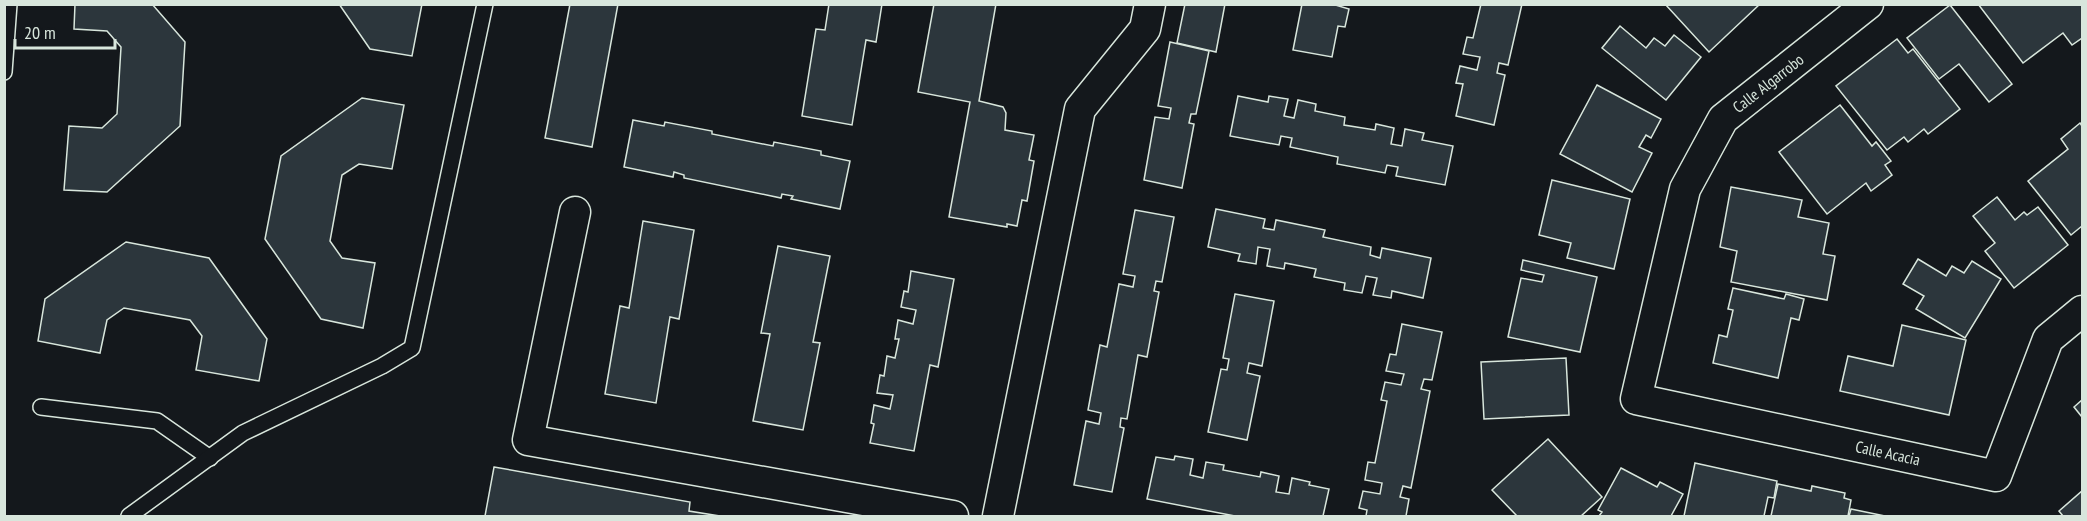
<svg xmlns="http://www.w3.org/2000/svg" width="2087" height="521" viewBox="0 0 2087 521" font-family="'PT Sans Narrow',sans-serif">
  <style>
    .building { fill: #2c363c; stroke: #d8e6dc; stroke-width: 1.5 }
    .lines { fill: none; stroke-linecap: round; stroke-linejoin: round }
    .service-casing { stroke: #d8e6dc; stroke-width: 18 }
    .minor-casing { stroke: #d8e6dc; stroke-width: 33 }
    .service { stroke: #14181c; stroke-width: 15 }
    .minor { stroke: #14181c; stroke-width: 30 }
    .labels { text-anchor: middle; stroke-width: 4.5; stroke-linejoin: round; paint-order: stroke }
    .street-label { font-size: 16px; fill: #d8e6dc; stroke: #14181c }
  </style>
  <rect width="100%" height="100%" fill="#14181c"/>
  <!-- building -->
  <g class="building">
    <polygon points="75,4 152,4 185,42 180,126 107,192 64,190 69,126 102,128 117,114 121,47 107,31 74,29"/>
    <polygon points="339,4 422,4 412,56 370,49"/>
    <polygon points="570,4 618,4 592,147 545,138"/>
    <polygon points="829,4 882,4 876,42 866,40 852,125 802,116 816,29 825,30"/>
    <polygon points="934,4 996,4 979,101 1003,107 1006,113 1005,130 1034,135 1029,160 1034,161 1027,201 1022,200 1017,226 1007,224 1007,227 949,217 970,102 918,92"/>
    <polygon points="1185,4 1225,4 1216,52 1177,43"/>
    <polygon points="1302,4 1332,4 1349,9 1345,27 1338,26 1332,57 1293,50"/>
    <polygon points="1481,4 1522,4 1508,65 1499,63 1497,73 1505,75 1494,125 1456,116 1463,84 1456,83 1460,66 1477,70 1480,57 1463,54 1467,37 1473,38"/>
    <polygon points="1665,4 1760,4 1709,52"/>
    <polygon points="1978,4 2082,4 2082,38 2072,45 2063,33 2023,63"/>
    <polygon points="1950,5 2012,84 1989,102 1959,64 1939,79 1907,38"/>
    <polygon points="1620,26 1646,48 1654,38 1665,46 1674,35 1701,57 1666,100 1602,48"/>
    <polygon points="1897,39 1908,53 1913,49 1960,109 1928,134 1924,129 1908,142 1904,137 1887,150 1836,86"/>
    <polygon points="1170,42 1209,51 1196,114 1191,114 1189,123 1194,124 1182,188 1144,180 1155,117 1169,119 1171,108 1158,106"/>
    <polygon points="1597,85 1661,119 1651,138 1646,135 1639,147 1652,153 1632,192 1560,154"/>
    <polygon points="1238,96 1268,102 1269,96 1288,99 1284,116 1294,118 1298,100 1316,104 1315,111 1345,117 1344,125 1375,130 1376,124 1394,128 1391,144 1402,146 1405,129 1424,133 1422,140 1453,146 1445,185 1396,176 1398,167 1387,165 1385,173 1337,164 1338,157 1290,147 1292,138 1281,136 1279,145 1230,136"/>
    <polygon points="362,98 404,105 392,169 359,164 342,175 330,241 342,258 375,263 363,328 321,319 265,239 281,156"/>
    <polygon points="1840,105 1872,146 1876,142 1891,161 1885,165 1892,175 1871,191 1866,183 1827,214 1779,152"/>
    <polygon points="633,120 664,126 665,122 712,131 712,134 773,146 774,142 821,151 821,155 850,161 840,209 791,199 793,196 782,194 781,198 684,178 684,175 674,172 673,177 624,167"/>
    <polygon points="2080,123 2082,126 2082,226 2071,235 2028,181 2068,149 2061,139"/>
    <polygon points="1552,180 1630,199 1614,269 1567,258 1571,243 1539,235"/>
    <polygon points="1731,187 1802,200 1798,217 1829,223 1823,254 1835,256 1827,300 1731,282 1737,251 1720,247"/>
    <polygon points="1997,197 2015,220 2024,212 2027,215 2038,207 2068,245 2014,288 1985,251 1995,243 1973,216"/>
    <polygon points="1216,209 1265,219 1263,228 1274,230 1276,220 1325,230 1323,237 1371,247 1370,255 1380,258 1382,248 1431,258 1423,298 1392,291 1391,298 1373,295 1377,278 1366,276 1362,293 1344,290 1345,283 1314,277 1316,269 1285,263 1284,269 1267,266 1270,249 1258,247 1256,264 1238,261 1240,254 1208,247"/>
    <polygon points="1135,210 1174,217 1162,282 1156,281 1154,291 1159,292 1147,357 1138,355 1127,419 1121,418 1120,427 1124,428 1112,492 1074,485 1086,421 1099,424 1101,413 1088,410 1100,345 1107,347 1119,284 1133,287 1135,276 1123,274"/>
    <polygon points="643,221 694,230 679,319 670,317 656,403 605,394 620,306 629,308"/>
    <polygon points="126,242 209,258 267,339 259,381 196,370 202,336 190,320 124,308 107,320 100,353 38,341 45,299"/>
    <polygon points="778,246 830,256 813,342 820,343 803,430 753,421 770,334 761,333"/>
    <polygon points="1918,259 1946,276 1952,266 1964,273 1972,261 2001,279 1965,338 1916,309 1924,296 1903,284"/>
    <polygon points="1523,260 1597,277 1580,352 1508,337 1521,278 1542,282 1544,275 1521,270"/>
    <polygon points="911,271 954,279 938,367 930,365 914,451 870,443 874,424 871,423 874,405 890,409 893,395 877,393 880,375 884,376 887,356 895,358 899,339 895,339 898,320 913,324 916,310 901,307 904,291 908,292"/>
    <polygon points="1733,288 1784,299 1786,294 1804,299 1799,320 1791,318 1778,378 1713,363 1719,335 1727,337 1733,310 1728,309"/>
    <polygon points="1235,294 1274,301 1262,366 1249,363 1247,373 1260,376 1247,440 1208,432 1221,369 1227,370 1229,359 1223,358"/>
    <polygon points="1402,324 1442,332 1432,380 1424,379 1421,389 1430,391 1411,488 1403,486 1400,497 1409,499 1406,516 1366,516 1367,510 1359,508 1363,491 1380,494 1382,483 1365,480 1368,462 1375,463 1387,401 1381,400 1385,382 1401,385 1404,374 1386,371 1390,354 1396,355"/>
    <polygon points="1902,325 1966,340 1949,415 1840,391 1848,356 1893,366"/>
    <polygon points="1566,358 1569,415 1484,419 1481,362"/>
    <polygon points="2082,400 2082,417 2074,407"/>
    <polygon points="1548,439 1602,497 1581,516 1517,516 1492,490"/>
    <polygon points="1175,456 1193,459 1190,475 1203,478 1206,462 1224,465 1223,470 1260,477 1261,472 1279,476 1276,492 1289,494 1292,478 1310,482 1309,485 1329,489 1323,516 1235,516 1147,499 1156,457 1174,460"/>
    <polygon points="1695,463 1777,481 1774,498 1768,497 1764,516 1684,516"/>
    <polygon points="494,467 690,502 689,511 720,516 485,516"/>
    <polygon points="1621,468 1657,487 1660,482 1683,494 1671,516 1599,516 1602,512 1598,510"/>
    <polygon points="1778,484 1811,491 1812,486 1845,493 1844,498 1851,500 1848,516 1771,516"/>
    <polygon points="2082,491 2082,516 2063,516 2059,511"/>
    <polygon points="1851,509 1885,516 1849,516"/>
  </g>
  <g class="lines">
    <defs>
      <g id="service">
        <polyline points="4,72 9,4"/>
        <polyline points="41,407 157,421 210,458"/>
        <polyline points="129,516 243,433 382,366 412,348 485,4"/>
      </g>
      <g id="minor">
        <path id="s1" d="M1868,4L1723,119L1685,189L1636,399L1996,476L2048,339L2082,311"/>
        <polyline points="575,212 528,440 953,516"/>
        <polyline points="998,516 1080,109 1145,29 1150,4"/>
      </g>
    </defs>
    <!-- service casing -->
    <use href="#service" class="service-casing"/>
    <!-- minor casing -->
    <use href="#minor" class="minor-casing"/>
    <!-- service -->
    <use href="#service" class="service"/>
    <!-- minor -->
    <use href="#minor" class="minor"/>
  </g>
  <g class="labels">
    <!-- street labels -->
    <g class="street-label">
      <text transform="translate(1768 83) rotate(-38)" y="6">Calle Algarrobo</text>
      <text dy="6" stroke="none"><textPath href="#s1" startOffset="738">Calle Acacia</textPath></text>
    </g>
  </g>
  <!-- border -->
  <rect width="2087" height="521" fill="none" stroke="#d8e6dc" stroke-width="12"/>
  <!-- scale -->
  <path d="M15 39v9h100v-9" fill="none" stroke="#d8e6dc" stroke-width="3"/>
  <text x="24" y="39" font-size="18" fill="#d8e6dc" stroke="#14181c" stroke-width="4.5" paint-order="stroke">20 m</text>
</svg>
